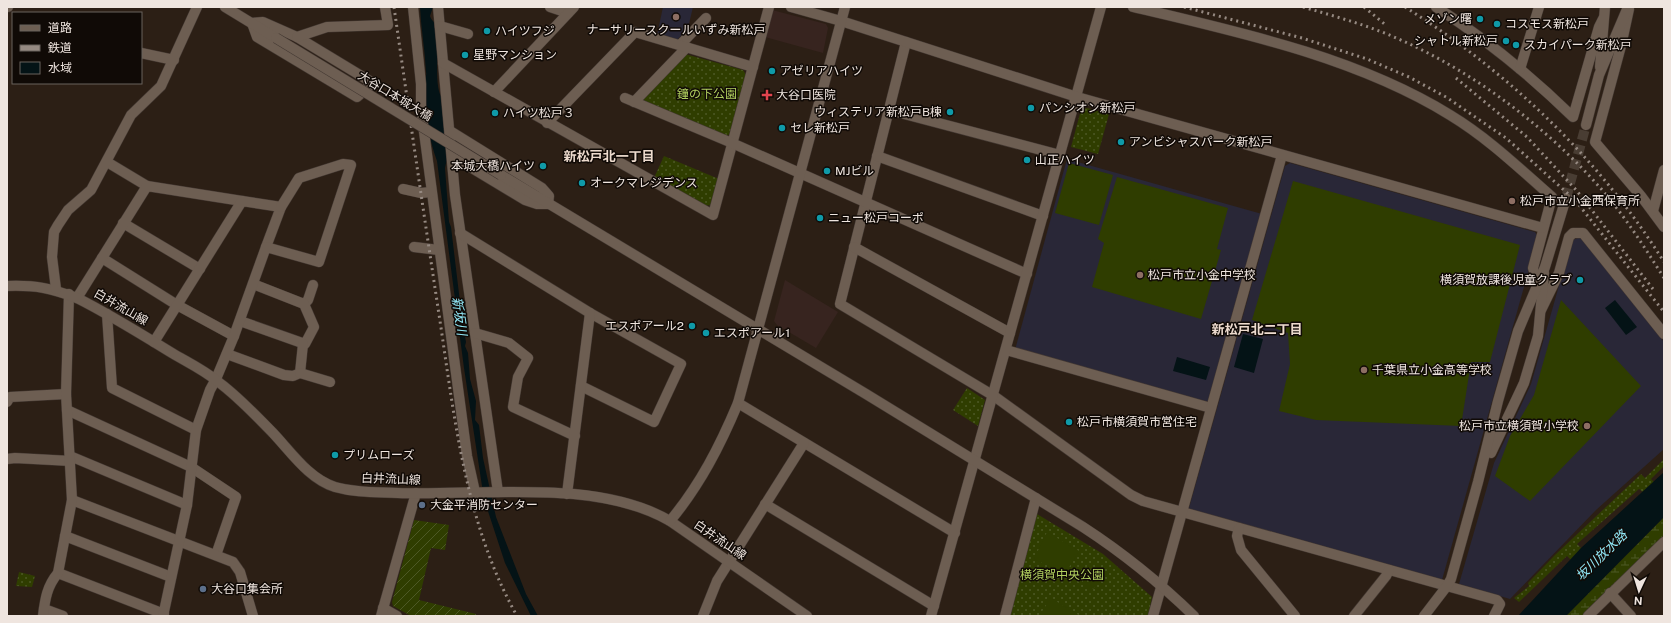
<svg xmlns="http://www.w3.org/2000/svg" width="1671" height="623" viewBox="0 0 1671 623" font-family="'Public Sans','Noto Sans JP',sans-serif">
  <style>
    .commercial { fill: #37241f }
    .education { fill: #292737 }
    .grass { fill: url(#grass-dots) }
    .forest { fill: url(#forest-crowns) }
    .wetland { fill: url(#wetland-marsh) }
    .garden { fill: url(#garden-furrows) }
    .pitch { fill: #2f3d00 }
    .water { fill: #041316 }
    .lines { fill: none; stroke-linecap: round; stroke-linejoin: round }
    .secondary-tunnel { stroke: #493d33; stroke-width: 10; stroke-dasharray: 10 5; stroke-linecap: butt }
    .street-casing { stroke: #443933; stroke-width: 11 }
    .secondary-casing { stroke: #443933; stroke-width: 11 }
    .street { stroke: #6d5e52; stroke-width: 10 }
    .secondary { stroke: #6d5e52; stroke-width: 10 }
    .rail { stroke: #968a82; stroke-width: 3; stroke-dasharray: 2 4; stroke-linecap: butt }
    .secondary-bridge-casing { stroke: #443933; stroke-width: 11; stroke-linecap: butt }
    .secondary-bridge { stroke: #6d5e52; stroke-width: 10 }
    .education-dot { fill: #8d6e63; stroke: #100a06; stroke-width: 1.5 }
    .culture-dot { fill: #0f9aa8; stroke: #100a06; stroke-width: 1.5 }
    .health-dot { fill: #e0444e; stroke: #100a06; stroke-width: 1.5 }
    .service-dot { fill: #5c6f8a; stroke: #100a06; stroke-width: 1.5 }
    .labels { text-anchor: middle; stroke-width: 3; stroke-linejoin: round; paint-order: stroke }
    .poi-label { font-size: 12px; fill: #efe5df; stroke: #100a06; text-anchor: start }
    .park-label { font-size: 12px; fill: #b1d05f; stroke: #100a06 }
    .street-label { font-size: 12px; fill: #efe5df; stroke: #100a06 }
    .neighbourhood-label { font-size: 13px; font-weight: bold; fill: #eddbce; stroke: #100a06 }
    .water-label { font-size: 13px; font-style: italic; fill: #91e8f7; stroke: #100a06 }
  </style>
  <defs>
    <pattern id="grass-dots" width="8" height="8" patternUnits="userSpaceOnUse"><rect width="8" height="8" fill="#2f3d00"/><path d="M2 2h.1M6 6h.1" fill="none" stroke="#4d5925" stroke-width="1.8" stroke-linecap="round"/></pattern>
    <pattern id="forest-crowns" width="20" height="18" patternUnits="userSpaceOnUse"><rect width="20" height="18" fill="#2f3d00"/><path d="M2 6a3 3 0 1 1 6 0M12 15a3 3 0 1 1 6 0" fill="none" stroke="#4d5925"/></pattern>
    <pattern id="wetland-marsh" width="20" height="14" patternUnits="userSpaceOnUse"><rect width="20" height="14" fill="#2f3d00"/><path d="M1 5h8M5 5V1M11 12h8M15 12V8" fill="none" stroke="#4d5925"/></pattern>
    <pattern id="garden-furrows" width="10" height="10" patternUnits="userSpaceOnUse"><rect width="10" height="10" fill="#2f3d00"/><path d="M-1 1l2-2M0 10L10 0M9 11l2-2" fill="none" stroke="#4d5925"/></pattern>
  </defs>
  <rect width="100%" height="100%" fill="#2c1f15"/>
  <!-- commercial -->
  <g class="commercial">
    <polygon points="772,10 826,24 828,28 823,53 765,37"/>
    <polygon points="785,280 838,312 816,348 777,325 774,321"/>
  </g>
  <!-- education -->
  <g class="education">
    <polygon points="663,7 693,7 688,28 677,40 657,35"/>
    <polygon points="1067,159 1262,214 1210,400 1206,402 1015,350"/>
    <polygon points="1290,163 1535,232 1538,237 1442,580 1192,510 1189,508 1285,166"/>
    <polygon points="1578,238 1582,238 1664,342 1664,449 1596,510 1510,599 1459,584 1494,463 1531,384 1572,240"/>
  </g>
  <!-- grass -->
  <g class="grass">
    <polygon points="685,54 743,70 746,75 730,134 725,136 640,101"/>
    <polygon points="1087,108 1109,114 1098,154 1071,147 1081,110"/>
    <polygon points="664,156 719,179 711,205 704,206 654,178"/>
    <polygon points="967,388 985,400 978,426 953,410"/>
    <polygon points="1664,459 1664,466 1651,479 1654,482 1643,492 1639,489 1577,544 1581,548 1571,560 1567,556 1519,602 1514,598 1529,586 1528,583 1555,555 1641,474 1645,478"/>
    <polygon points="1037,514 1103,554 1152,597 1148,616 1009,616"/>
    <polygon points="19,572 35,576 32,587 16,586"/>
  </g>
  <!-- forest -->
  <circle class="forest" cx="1090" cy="581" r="8"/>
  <!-- wetland -->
  <polygon class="wetland" points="1664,517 1664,535 1582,616 1566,616"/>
  <!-- garden -->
  <polygon class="garden" points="414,520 449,525 445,550 431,548 419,600 476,614 475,616 411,616 393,606 392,602"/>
  <!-- pitch -->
  <g class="pitch">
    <polygon points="1069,163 1113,175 1099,225 1055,213"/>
    <polygon points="1117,177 1228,208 1217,249 1221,250 1201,319 1092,287 1104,243 1098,239"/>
    <polygon points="1293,181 1520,245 1490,362 1471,362 1461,426 1316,420 1279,411 1290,364 1288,333 1252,320"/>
    <polygon points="1561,300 1641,386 1530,501 1495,476 1510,436 1534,395"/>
    <polygon points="1047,532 1079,551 1065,574 1034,559"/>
    <polygon points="1051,598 1080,616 1039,616"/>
  </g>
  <!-- water -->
  <g class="water">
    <path d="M420,7H433L430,16C431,20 434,21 435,24C441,42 432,89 443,99L448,154L445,168L449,222L451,227L460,302V309L466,342L465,346L468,353L470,379L476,401L475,420L479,425L483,458L496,517L526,594L538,616H531L505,563L484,499L464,368L437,161C428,136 424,107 425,81C425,78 427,75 426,72C425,50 421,29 420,7Z"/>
    <polygon points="1615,300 1637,327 1626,335 1605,308"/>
    <polygon points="1243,334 1263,339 1254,373 1234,367"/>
    <polygon points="1177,357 1210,367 1206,380 1173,371"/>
    <polygon points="1664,472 1664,517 1566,616 1518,616 1581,548"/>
  </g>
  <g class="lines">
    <!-- secondary-tunnel -->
    <polyline class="secondary-tunnel" points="1566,198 1586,125"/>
    <defs>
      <g id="street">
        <polyline points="7,7 8,7"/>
        <polyline points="413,7 421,84 421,109 467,456 475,492"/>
        <polyline points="438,7 455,195 498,492"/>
        <polyline points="550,7 568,13"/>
        <path d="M1133,7C1239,32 1356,57 1450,115C1488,138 1519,168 1552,197L1533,268L1537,282"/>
        <path d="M1436,7C1486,39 1531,76 1573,117L1599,27L1603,19"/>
        <polyline points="1629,9 1621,46 1595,142 1641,196 1664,227"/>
        <polygon points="263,22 297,37 373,83 357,97 257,37 252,23"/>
        <polyline points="440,26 468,34"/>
        <polyline points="297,37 327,27 388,25 385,7"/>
        <polyline points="906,42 840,304 994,396 1131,495 1143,501 1497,600 1500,604 1494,616"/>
        <polyline points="680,45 706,18"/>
        <polyline points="141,53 174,60"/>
        <polyline points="443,63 713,215 769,7"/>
        <polyline points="1520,69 1539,7"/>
        <polyline points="494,92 574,7"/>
        <polyline points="625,98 732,143 1027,274"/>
        <polyline points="634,102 687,47"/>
        <polyline points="889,110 1060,155"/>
        <polyline points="547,123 635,32 753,67"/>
        <polyline points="450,131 542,188 549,196 548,204 537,204 525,200 452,156"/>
        <polyline points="877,156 1043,216"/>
        <polyline points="107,162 147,186"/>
        <polyline points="403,189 421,193 431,192"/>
        <polyline points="1653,211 1664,170"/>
        <polyline points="123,223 200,269"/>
        <polyline points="460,233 590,313 681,364 654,422 581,386"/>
        <polyline points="414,247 439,250"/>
        <polyline points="854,247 1010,333"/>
        <polyline points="102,258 177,305 234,336"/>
        <polyline points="77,298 147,186 242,201"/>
        <polyline points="304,304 308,300 313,285"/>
        <polyline points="1541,310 1559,273 1569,237 1573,233 1583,233 1664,334"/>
        <polyline points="107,314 112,388 196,430"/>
        <polyline points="240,321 305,344 314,327 304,304 253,284"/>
        <polyline points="475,333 509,343 528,358 518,377 513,407 575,436"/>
        <polyline points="154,342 242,201 281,207 266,247"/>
        <polyline points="1006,350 1211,408"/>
        <polyline points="227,354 284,375 293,376 300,373 303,344"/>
        <polyline points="300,373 330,382"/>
        <polyline points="7,402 10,397 66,394"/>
        <polyline points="738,403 955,533"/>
        <polyline points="67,410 191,467 236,497 216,555"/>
        <polyline points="70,456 187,505"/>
        <polyline points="7,459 15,458 71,461"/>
        <polyline points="567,494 590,313"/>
        <polyline points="72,500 233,562 240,572 253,616"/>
        <polyline points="765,504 934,606"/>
        <polyline points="1239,528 1237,536 1241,550 1295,616"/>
        <polyline points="65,536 171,577"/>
        <polyline points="58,573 164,614"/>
        <polyline points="383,608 397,616"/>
        <polyline points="44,609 63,616"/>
        <path d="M43,616C45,599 47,586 58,573L72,500L66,394L69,294"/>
        <polyline points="163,616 187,505 196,430 210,390 216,379 234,336 266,247 319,262 351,165 343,164 299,178 281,207"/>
        <polyline points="381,616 416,493"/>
        <polyline points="703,616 717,581 804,443"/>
        <polyline points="931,616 1101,7"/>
        <polyline points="1005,616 1036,498"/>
        <polyline points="1153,616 1282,155"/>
        <polyline points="1354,616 1386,576 1389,570"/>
        <polyline points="1588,616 1664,542"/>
      </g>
      <g id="secondary">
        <polyline points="225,7 276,38"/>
        <polyline points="791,7 841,21 1077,97 1543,228"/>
        <polyline points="1600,67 1605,7"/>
        <polyline points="1586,125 1599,75 1628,7"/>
        <path d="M501,175L866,394L1083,527C1123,553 1160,583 1194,616"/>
        <path d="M7,286C36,285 50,288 77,298C109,314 141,334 172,353C187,362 204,370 217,381C238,396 255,415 273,433C291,452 309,479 335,487C356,493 377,492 398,493C481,496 596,478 670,521L807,616"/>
        <polyline points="56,289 52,257 54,232 58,225 68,210 91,190 131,115 161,86 197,7"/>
        <polyline points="1491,453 1524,383 1538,336 1544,273"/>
        <path d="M670,521C700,485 720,446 738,403L845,7"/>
        <polyline points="1610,593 1631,616"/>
        <polyline points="1424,616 1447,586 1451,579 1478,482 1498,401 1518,331 1545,267 1566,198"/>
      </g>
    </defs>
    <!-- street casing -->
    <use href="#street" class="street-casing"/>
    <!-- secondary casing -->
    <use href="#secondary" class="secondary-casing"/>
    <!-- street -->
    <use href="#street" class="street"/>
    <!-- secondary -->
    <use href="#secondary" class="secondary"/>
    <!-- rail -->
    <g class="rail">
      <path d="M394,7C409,112 424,216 440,321C455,422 466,525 517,616"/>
      <polyline points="1184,7 1302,38 1367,59 1409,77 1446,97 1506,138 1575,200 1664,312"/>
      <path d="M1303,7C1337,17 1371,26 1403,41C1477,74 1550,130 1603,191C1626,218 1645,248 1664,278"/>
      <polyline points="1364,7 1387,26"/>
      <path d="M1405,7C1508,72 1599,158 1664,262"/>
      <polyline points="1456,78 1527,137 1577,191 1653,289"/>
    </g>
    <defs>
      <polyline id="secondary-bridge" points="276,38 501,175"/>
    </defs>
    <!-- secondary-bridge casing -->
    <use href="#secondary-bridge" class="secondary-bridge-casing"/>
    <!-- secondary-bridge -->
    <use href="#secondary-bridge" class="secondary-bridge"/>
  </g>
  <!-- markers -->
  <g class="education-dot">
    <circle cx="676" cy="17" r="4"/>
    <circle cx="1512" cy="201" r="4"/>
    <circle cx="1140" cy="275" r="4"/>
    <circle cx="1364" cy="370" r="4"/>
    <circle cx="1587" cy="426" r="4"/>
  </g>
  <g class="culture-dot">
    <circle cx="1480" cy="19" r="4"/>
    <circle cx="1497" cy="24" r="4"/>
    <circle cx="487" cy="31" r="4"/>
    <circle cx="1506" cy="41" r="4"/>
    <circle cx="1516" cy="45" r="4"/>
    <circle cx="465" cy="55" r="4"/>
    <circle cx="772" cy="71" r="4"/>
    <circle cx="1031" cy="108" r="4"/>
    <circle cx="950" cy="112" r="4"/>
    <circle cx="495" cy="113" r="4"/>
    <circle cx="782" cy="128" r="4"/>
    <circle cx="1121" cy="142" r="4"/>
    <circle cx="1027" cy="160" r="4"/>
    <circle cx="543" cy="166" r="4"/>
    <circle cx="827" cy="171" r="4"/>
    <circle cx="582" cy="183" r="4"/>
    <circle cx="820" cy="218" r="4"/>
    <circle cx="1580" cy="280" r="4"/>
    <circle cx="692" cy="326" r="4"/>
    <circle cx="706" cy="333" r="4"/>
    <circle cx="1069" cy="422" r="4"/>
    <circle cx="335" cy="455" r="4"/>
  </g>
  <path class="health-dot" d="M765 89h4v4h4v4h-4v4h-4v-4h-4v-4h4z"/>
  <g class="service-dot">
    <circle cx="422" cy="505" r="4"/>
    <circle cx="203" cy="589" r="4"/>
  </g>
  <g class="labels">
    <!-- poi labels -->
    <g class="poi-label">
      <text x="1472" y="23" text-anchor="end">メゾン曙</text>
      <text x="1505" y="28">コスモス新松戸</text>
      <text x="676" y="34" text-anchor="middle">ナーサリースクールいずみ新松戸</text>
      <text x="495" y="35">ハイツフジ</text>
      <text x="1498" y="45" text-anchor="end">シャトル新松戸</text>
      <text x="1524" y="49">スカイパーク新松戸</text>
      <text x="473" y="59">星野マンション</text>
      <text x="780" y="75">アゼリアハイツ</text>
      <text x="776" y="99">大谷口医院</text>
      <text x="1039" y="112">パンシオン新松戸</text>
      <text x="942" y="116" text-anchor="end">ウィステリア新松戸B棟</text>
      <text x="503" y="117">ハイツ松戸３</text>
      <text x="790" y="132">セレ新松戸</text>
      <text x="1129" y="146">アンビシャスパーク新松戸</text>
      <text x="1035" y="164">山正ハイツ</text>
      <text x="535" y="170" text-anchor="end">本城大橋ハイツ</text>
      <text x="835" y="175">MJビル</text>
      <text x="590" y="187">オークマレジデンス</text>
      <text x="1520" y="205">松戸市立小金西保育所</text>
      <text x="828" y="222">ニュー松戸コーポ</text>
      <text x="1148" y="279">松戸市立小金中学校</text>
      <text x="1572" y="284" text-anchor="end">横須賀放課後児童クラブ</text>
      <text x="684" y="330" text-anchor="end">エスポアール2</text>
      <text x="714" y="337">エスポアール1</text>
      <text x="1372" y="374">千葉県立小金高等学校</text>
      <text x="1077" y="426">松戸市横須賀市営住宅</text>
      <text x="1579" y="430" text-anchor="end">松戸市立横須賀小学校</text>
      <text x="343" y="459">プリムローズ</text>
      <text x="430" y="509">大金平消防センター</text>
      <text x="211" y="593">大谷口集会所</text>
    </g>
    <!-- park labels -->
    <g class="park-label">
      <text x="707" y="98">鐘の下公園</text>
      <text x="1062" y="579">横須賀中央公園</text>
    </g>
    <!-- street labels -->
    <g class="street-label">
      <text transform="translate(395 96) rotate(31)" y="4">大谷口本城大橋</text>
      <text transform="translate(121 307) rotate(30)" y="4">白井流山線</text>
      <text transform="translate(391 479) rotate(2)" y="4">白井流山線</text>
      <text transform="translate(720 540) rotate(34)" y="4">白井流山線</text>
    </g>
    <!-- neighbourhood labels -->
    <g class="neighbourhood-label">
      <text x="609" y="161">新松戸北一丁目</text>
      <text x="1257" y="334">新松戸北二丁目</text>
    </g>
    <!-- water labels -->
    <g class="water-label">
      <text transform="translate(460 316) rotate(82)" y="5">新坂川</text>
      <text transform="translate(1601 555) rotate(-44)" y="5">坂川放水路</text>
    </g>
  </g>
  <!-- border -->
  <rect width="1671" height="623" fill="none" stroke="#efe5df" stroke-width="16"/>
  <!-- legend -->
  <rect x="12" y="12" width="130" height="72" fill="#100a06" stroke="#69625d"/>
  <rect x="20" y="25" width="20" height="6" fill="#6d5e52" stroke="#69625d"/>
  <text x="48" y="32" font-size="12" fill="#efe5df">道路</text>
  <rect x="20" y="45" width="20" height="6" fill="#968a82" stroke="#69625d"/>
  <text x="48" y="52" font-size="12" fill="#efe5df">鉄道</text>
  <rect x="20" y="62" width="20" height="12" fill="#041316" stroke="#69625d"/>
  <text x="48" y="72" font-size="12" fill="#efe5df">水域</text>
  <!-- north arrow -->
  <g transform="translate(1639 591) rotate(184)" stroke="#100a06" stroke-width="3" paint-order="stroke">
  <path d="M0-3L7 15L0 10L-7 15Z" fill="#efe5df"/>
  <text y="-6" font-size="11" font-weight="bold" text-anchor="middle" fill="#efe5df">N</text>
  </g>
</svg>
